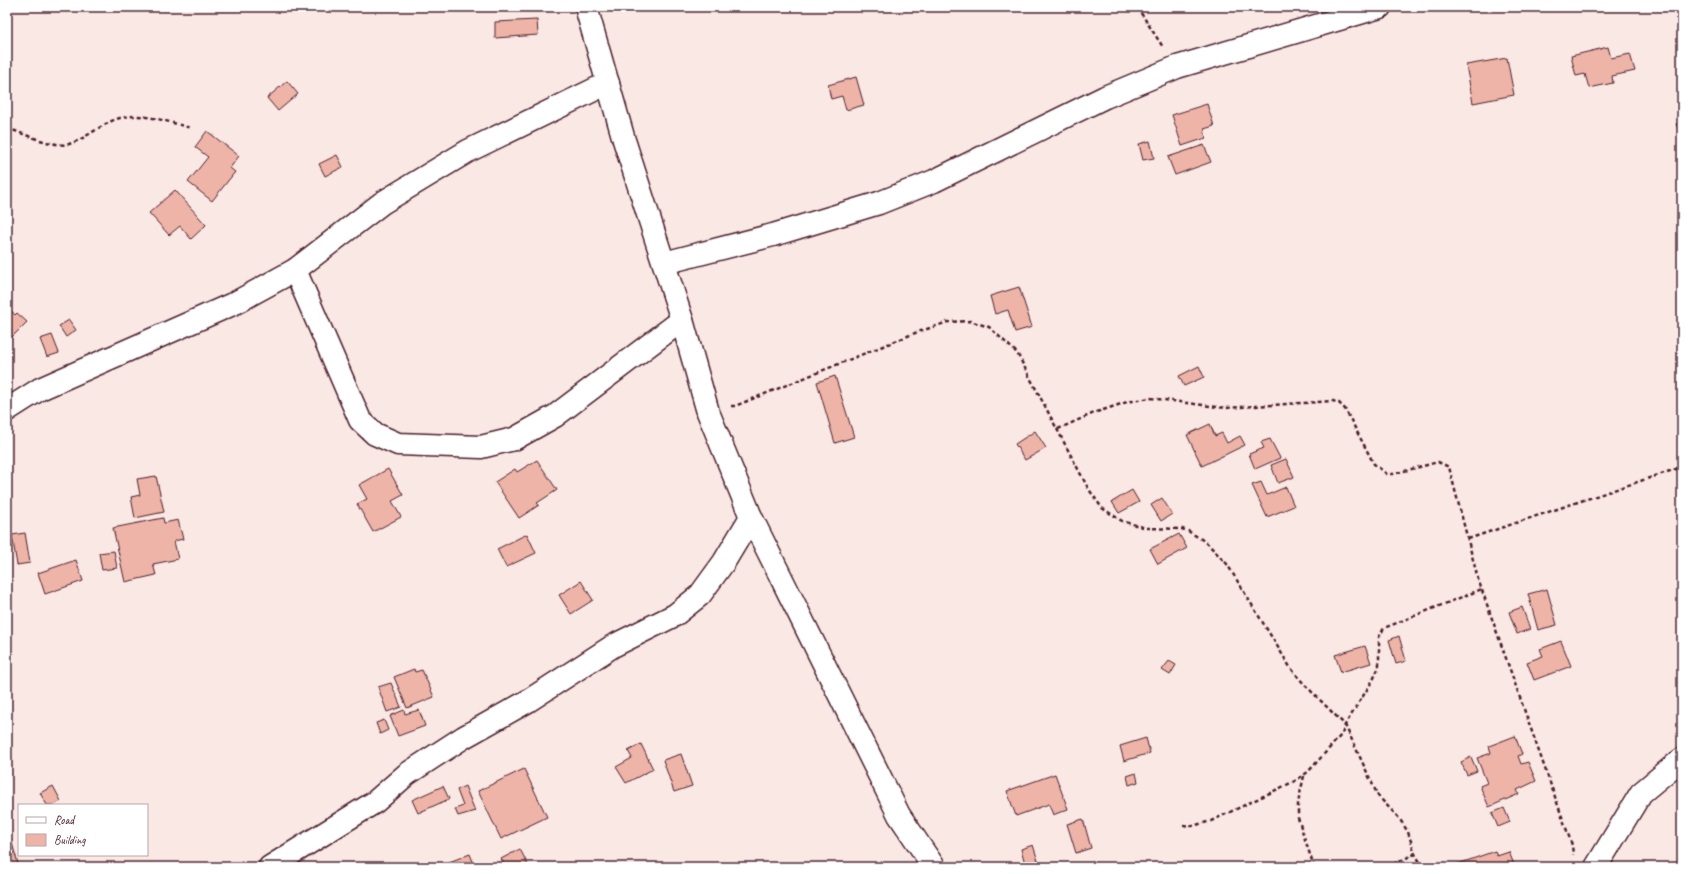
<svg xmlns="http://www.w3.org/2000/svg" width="1689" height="874" viewBox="0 0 1689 874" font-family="Caveat,sans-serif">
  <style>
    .building { fill: #eeb4a8; stroke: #4a1f2b }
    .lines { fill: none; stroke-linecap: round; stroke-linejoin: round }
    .minor-casing { stroke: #4a1f2b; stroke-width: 25 }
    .path { stroke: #4a1f2b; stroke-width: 2.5; stroke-dasharray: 4 3; stroke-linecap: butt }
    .minor { stroke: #fff; stroke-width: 22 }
  </style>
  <rect width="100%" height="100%" fill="#fae8e5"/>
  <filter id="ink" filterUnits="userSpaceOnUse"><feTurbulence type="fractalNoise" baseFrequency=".025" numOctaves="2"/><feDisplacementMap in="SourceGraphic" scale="8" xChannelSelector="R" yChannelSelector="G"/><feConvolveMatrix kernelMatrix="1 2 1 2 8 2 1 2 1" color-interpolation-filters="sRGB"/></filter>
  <g filter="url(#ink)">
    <!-- building -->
    <g class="building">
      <polygon points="537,20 538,35 495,38 495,22"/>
      <polygon points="1608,47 1611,58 1630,54 1635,71 1612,76 1613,83 1589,88 1585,74 1576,76 1571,56"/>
      <polygon points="1507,58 1514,95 1473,103 1466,65"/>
      <polygon points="856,77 864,105 846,110 842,96 831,99 828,85"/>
      <polygon points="287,81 298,94 278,111 267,98"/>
      <polygon points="1207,104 1214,126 1204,129 1206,138 1182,146 1172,115"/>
      <polygon points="1682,121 1682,138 1676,124"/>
      <polygon points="207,131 239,156 230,168 235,172 212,201 188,182 208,157 195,147"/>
      <polygon points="1150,141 1154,158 1143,160 1139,144"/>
      <polygon points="1204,145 1211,162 1175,175 1168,157"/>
      <polygon points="337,155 343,167 325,176 319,164"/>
      <polygon points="175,190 206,225 191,239 180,226 169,235 149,213"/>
      <polygon points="1019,287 1032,327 1015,332 1008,310 995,314 990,296"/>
      <polygon points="7,306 15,315 17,313 27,322 7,342"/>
      <polygon points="69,320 76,330 66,337 59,326"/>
      <polygon points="52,335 59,353 47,357 40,339"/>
      <polygon points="1199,366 1204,377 1184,386 1179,376"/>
      <polygon points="835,376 854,437 835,443 817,382"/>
      <polygon points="1210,424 1215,436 1222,433 1227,443 1240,436 1245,445 1202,466 1187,435"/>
      <polygon points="1035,431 1046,448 1025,460 1015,444"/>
      <polygon points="1270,439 1280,458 1255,469 1249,454 1264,448 1261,442"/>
      <polygon points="1286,459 1294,477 1278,483 1271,465"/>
      <polygon points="537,460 557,490 537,503 539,505 519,518 495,482 515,469 517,472"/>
      <polygon points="388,469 403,495 392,501 401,517 373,532 357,504 367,499 359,485"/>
      <polygon points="156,476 164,512 135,518 131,497 140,495 137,479"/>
      <polygon points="1261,482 1267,495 1286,487 1294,506 1267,517 1252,485"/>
      <polygon points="1132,490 1139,502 1119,513 1112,502"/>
      <polygon points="1162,498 1172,514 1161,521 1151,505"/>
      <polygon points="163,518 164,523 178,520 183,539 174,541 178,559 153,564 156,575 125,582 113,528"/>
      <polygon points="25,533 30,563 17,565 12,535"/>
      <polygon points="527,534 536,553 506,567 497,549"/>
      <polygon points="1179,534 1187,548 1158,564 1150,549"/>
      <polygon points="114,551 117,568 102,570 99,553"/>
      <polygon points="76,560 83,581 45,594 38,573"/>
      <polygon points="581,581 593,600 571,614 559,595"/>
      <polygon points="1547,589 1557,625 1538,630 1528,594"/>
      <polygon points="1522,607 1530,629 1517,634 1509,612"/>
      <polygon points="1399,636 1406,661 1396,664 1389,640"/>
      <polygon points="1561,641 1571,666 1534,680 1527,662 1543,656 1540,649"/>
      <polygon points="1365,646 1371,663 1341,672 1335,655"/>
      <polygon points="1169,661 1176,665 1170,675 1162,670"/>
      <polygon points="414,669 415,672 422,670 434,697 407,708 394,677"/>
      <polygon points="391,683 401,707 387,712 378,687"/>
      <polygon points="404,710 405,714 419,710 425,726 398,736 390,716"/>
      <polygon points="384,720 388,730 380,734 376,723"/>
      <polygon points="1515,736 1522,754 1518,756 1521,764 1528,762 1536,781 1517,790 1519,794 1489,807 1480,786 1487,783 1477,758 1491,753 1489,746"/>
      <polygon points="1146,738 1150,753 1124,761 1120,746"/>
      <polygon points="641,744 653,769 626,783 616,767 632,758 628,751"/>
      <polygon points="681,754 692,786 674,792 663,760"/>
      <polygon points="1471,757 1477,771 1467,775 1461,762"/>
      <polygon points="524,769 547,817 501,839 478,791"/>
      <polygon points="1136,773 1138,782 1129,785 1127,776"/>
      <polygon points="1055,774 1068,809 1053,815 1049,804 1016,816 1007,791"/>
      <polygon points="53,786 61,801 54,805 47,805 40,793"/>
      <polygon points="443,786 449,799 418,813 412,800"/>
      <polygon points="465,786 475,811 458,816 455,809 463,806 457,790"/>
      <polygon points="1504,808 1510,822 1498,827 1492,813"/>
      <polygon points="1083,819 1091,848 1076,853 1067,824"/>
      <polygon points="9,833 19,867 7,867 7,834"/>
      <polygon points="1033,845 1040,867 1026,867 1021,849"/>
      <polygon points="520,849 529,867 506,867 501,859"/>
      <polygon points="1495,851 1497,856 1509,852 1515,867 1456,867 1455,865"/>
      <polygon points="470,854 475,867 451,867 449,862"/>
      <polygon points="487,864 488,867 478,867"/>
    </g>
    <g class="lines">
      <defs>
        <g id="minor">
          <polyline points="586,7 624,140 682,320 708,412 751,517 899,815 934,867"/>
          <polyline points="664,263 773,235 879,203 934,181 1105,97 1177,67 1380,7"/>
          <polyline points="295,270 360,420 375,434 398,444 481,447 514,439 555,416 682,320"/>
          <polyline points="7,410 40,389 235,303 295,270 382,203 468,151 608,83"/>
          <polyline points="270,867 375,802 407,774 464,737 528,701 613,646 675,615 700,595 724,562 751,517"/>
          <polyline points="1596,867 1641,793 1682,759"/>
        </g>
      </defs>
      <!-- minor casing -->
      <use href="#minor" class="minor-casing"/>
      <!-- path -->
      <g class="path">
        <polyline points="1137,7 1163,47"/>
        <path d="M7,128C22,133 54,148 69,144C89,138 104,120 125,117C146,113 171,123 191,128"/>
        <polyline points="731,406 735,406 915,333 948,322 970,321 989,327 1017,353 1088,488 1102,508 1122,521 1146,528 1182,529 1188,531 1206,542 1227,564 1290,667 1304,684 1345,725 1378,796 1399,818 1408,832 1415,854 1423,867"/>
        <polyline points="1058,429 1094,413 1127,402 1150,398 1225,408 1333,401 1339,403 1345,409 1374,464 1387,474 1393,474 1438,462 1449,467 1478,579 1572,845 1573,855"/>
        <polyline points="1468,539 1682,467"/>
        <polyline points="1304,776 1298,803 1298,818 1314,867"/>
        <polyline points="1183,825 1192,826 1211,821 1295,781 1308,772 1342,734 1345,725 1373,680 1379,667 1379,637 1384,628 1482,589"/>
        <polyline points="1387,867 1415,854"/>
      </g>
      <!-- minor -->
      <use href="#minor" class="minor"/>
    </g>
  </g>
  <!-- margin -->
  <rect width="1689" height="874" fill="none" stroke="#fff" stroke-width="24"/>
  <rect x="12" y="12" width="1665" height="850" fill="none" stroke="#4a1f2b" stroke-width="1.5" filter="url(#ink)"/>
  <!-- legend -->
  <rect x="18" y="804" width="130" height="52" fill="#ffffff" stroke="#b7a5aa"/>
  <rect x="26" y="817" width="20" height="6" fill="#ffffff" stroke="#b7a5aa"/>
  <text x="54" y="824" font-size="12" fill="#4a1f2b">Road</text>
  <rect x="26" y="834" width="20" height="12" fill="#eeb4a8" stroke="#b7a5aa"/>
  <text x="54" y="844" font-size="12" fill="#4a1f2b">Building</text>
</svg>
